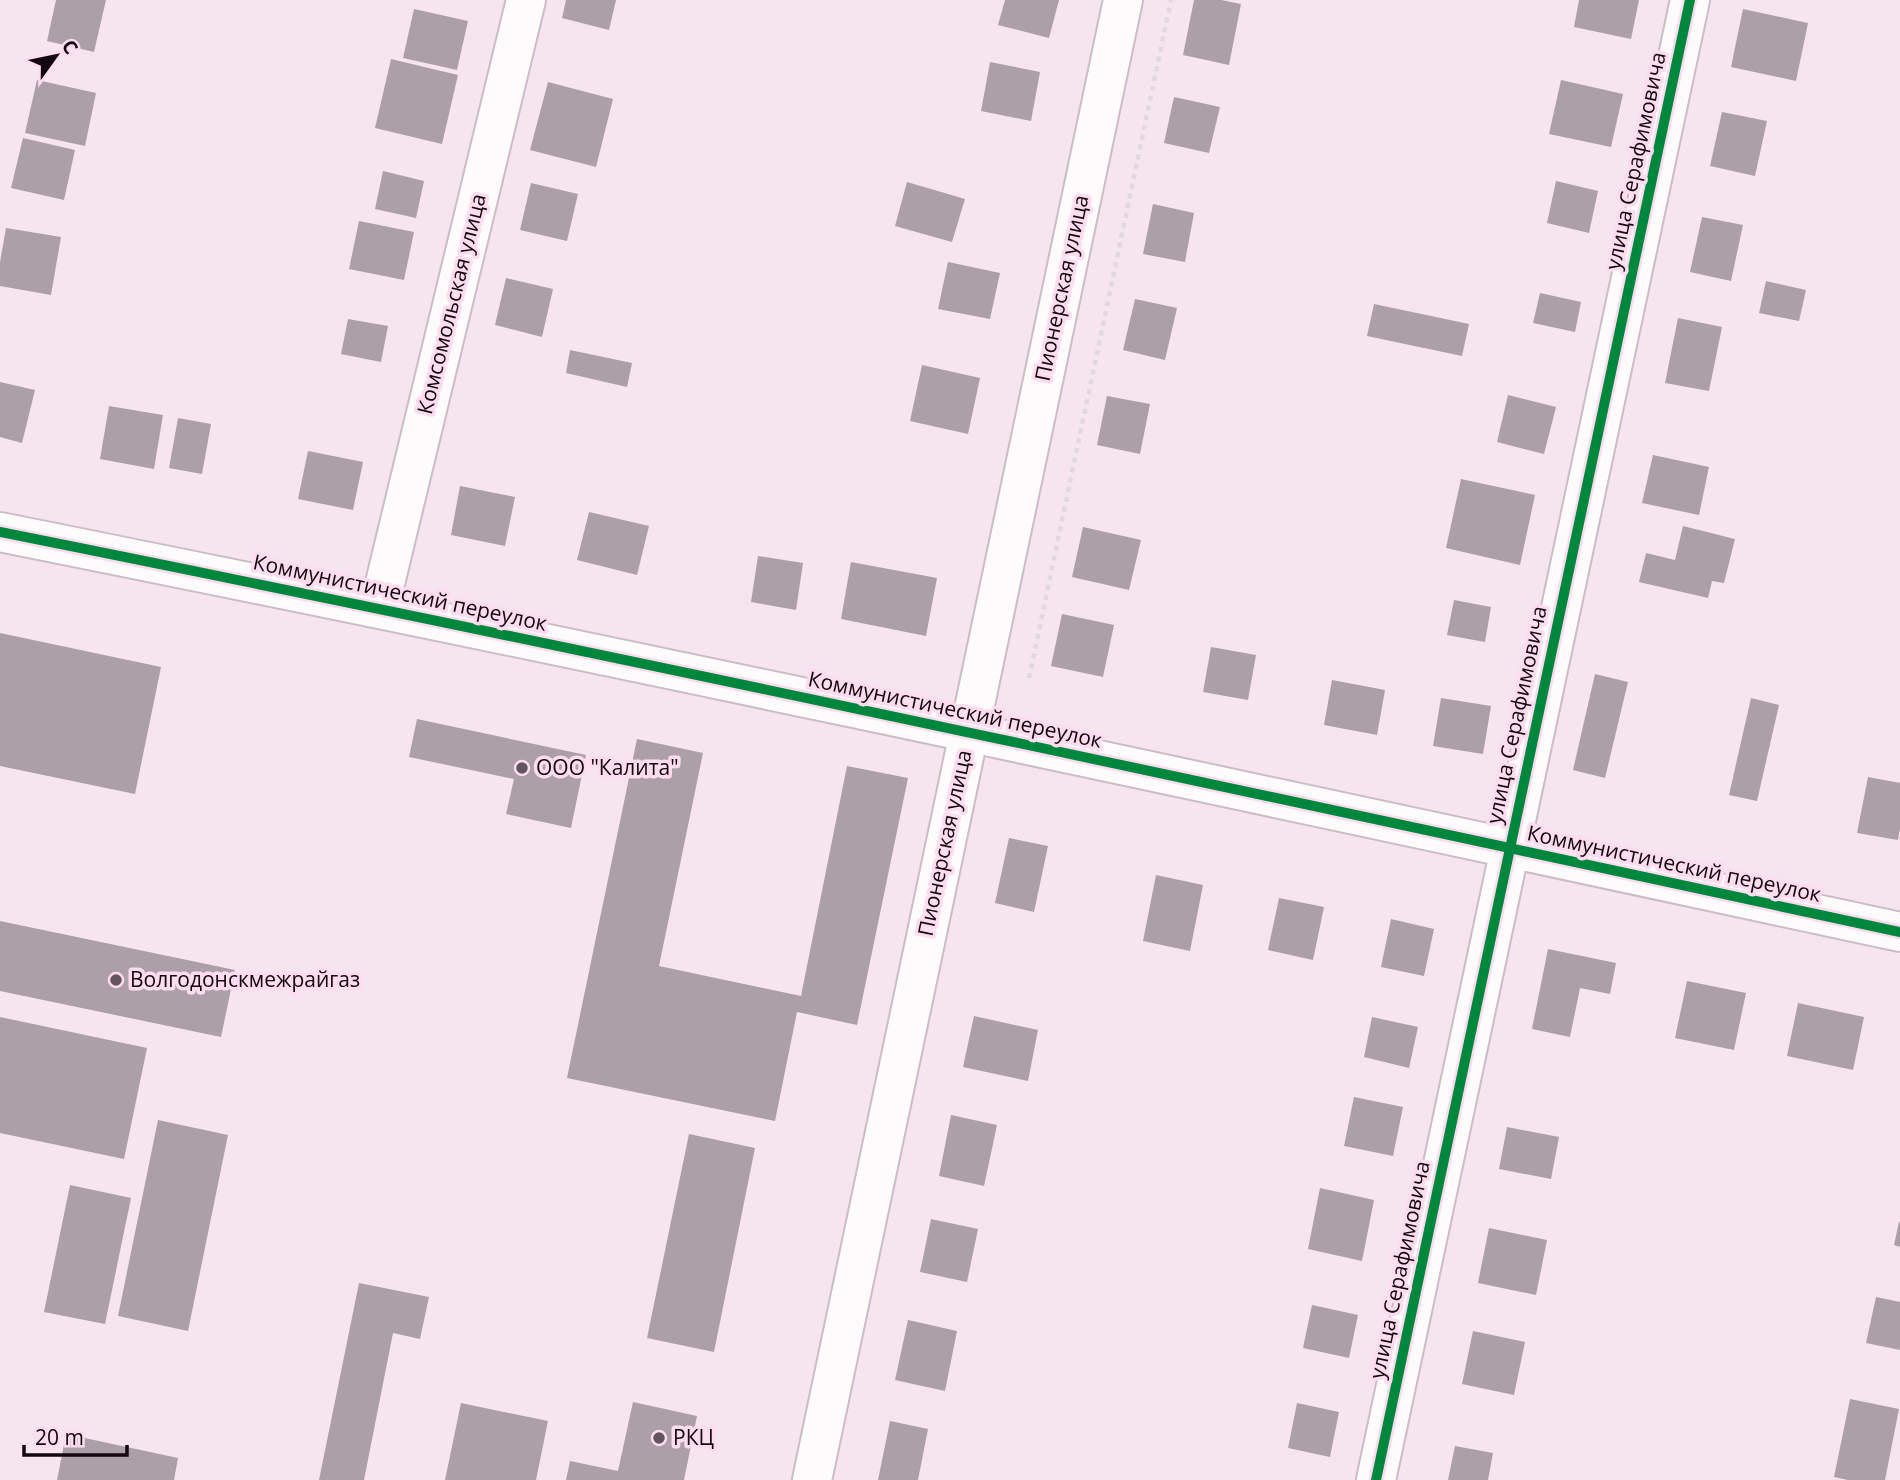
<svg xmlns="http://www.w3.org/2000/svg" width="1900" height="1480" viewBox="0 0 1900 1480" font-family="'Open Sans',sans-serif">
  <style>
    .building { fill: #ad9fa8 }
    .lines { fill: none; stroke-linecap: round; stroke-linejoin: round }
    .minor-casing { stroke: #cbbdc5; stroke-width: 42 }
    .path { stroke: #dfd9dc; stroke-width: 4.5; stroke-dasharray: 5 5; stroke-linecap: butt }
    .minor { stroke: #fefbfd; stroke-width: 38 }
    .cycleway-casing { stroke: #fedcf0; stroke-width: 15 }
    .cycleway { stroke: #00873e; stroke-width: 10 }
    .poi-dot { fill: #62555d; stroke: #fedcf0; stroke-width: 2.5 }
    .labels { text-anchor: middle; stroke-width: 7; stroke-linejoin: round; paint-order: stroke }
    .street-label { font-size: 21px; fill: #12080e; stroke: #fedcf0 }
    .poi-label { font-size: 21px; fill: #12080e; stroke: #fedcf0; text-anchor: start }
  </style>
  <rect width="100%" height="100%" fill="#f6e4ef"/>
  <!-- building -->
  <g class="building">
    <polygon points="56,0 106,0 94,52 47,41"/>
    <polygon points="566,0 616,0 609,30 562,18"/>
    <polygon points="1005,0 1059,0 1049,38 998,25"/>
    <polygon points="1194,0 1221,0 1241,4 1229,65 1183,55"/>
    <polygon points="1579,0 1639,0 1631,39 1574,27"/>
    <polygon points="414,9 468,21 457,70 403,58"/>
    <polygon points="1743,9 1808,23 1796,81 1731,67"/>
    <polygon points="391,59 458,75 442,144 375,128"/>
    <polygon points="990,62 1040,72 1031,121 981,111"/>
    <polygon points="37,80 96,93 85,146 25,133"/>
    <polygon points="1561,80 1623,94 1611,147 1549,134"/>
    <polygon points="548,82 613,99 596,167 530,150"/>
    <polygon points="1174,97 1220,107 1209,153 1164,143"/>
    <polygon points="1722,112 1767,121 1755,176 1710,166"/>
    <polygon points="23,138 75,150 64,200 11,188"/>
    <polygon points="383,171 424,181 416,218 375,209"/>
    <polygon points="1556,181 1598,191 1589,233 1547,223"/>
    <polygon points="907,182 965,199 952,242 895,226"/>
    <polygon points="531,183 578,194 567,241 520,230"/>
    <polygon points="1153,204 1194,213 1185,262 1143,254"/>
    <polygon points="1702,217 1743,225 1731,281 1690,272"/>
    <polygon points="359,221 414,232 404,280 349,269"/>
    <polygon points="6,228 61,237 51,295 0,286 0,262"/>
    <polygon points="948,262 1000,273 990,319 938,309"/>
    <polygon points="506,278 553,289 542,337 495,325"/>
    <polygon points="1766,281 1806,290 1799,321 1759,313"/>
    <polygon points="1540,293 1581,302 1575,332 1533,323"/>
    <polygon points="1135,299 1177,308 1165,360 1123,350"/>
    <polygon points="1374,304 1469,324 1462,356 1367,336"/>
    <polygon points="1678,318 1722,327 1709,391 1665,383"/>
    <polygon points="348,319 388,326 381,362 341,354"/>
    <polygon points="570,350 632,363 627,387 566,373"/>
    <polygon points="922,365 980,378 968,434 910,421"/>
    <polygon points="0,382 35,390 22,443 0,437"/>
    <polygon points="1508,395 1556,407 1544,454 1497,442"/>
    <polygon points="1107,396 1150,404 1140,454 1097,445"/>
    <polygon points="109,406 163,415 154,469 100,459"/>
    <polygon points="178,418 211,424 202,474 169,468"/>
    <polygon points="308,451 363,462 353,510 298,499"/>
    <polygon points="1653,455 1709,467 1699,515 1642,503"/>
    <polygon points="1461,479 1535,495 1520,565 1446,548"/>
    <polygon points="460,486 515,497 505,546 451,535"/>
    <polygon points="589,512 649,526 637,575 577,560"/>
    <polygon points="1683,526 1735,539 1724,583 1712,581 1708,598 1639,582 1646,553 1675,560"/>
    <polygon points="1083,527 1141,540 1129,590 1072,577"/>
    <polygon points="758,556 803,563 796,610 751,602"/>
    <polygon points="851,562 937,578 926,636 841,619"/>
    <polygon points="1454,600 1491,607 1485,642 1447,635"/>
    <polygon points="1062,614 1114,625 1103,677 1051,666"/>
    <polygon points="0,633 161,667 135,794 0,766"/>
    <polygon points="1211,647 1256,655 1248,700 1203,692"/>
    <polygon points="1595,674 1628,682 1605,778 1573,770"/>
    <polygon points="1332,680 1385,690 1377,735 1324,725"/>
    <polygon points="1441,698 1491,706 1483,754 1433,746"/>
    <polygon points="1751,698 1779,705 1757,801 1729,795"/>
    <polygon points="417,719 586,755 571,828 506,814 514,779 409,757"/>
    <polygon points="637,739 703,753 659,966 801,996 847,766 908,778 857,1025 797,1012 775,1121 567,1078"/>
    <polygon points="1868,777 1900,783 1900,828 1898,840 1857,833"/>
    <polygon points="1009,838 1048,846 1034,912 995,903"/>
    <polygon points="1156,875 1203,885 1190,951 1143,941"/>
    <polygon points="1279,898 1324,907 1313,960 1268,950"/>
    <polygon points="1391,919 1434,929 1424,976 1381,967"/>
    <polygon points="0,921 235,970 221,1037 0,991"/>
    <polygon points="1548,949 1616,963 1610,994 1580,988 1570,1037 1532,1029"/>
    <polygon points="1687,981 1746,993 1734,1050 1675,1038"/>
    <polygon points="1798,1003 1864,1017 1853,1070 1787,1056"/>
    <polygon points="974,1016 1038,1030 1028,1081 963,1067"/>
    <polygon points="0,1017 147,1048 124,1159 0,1133"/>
    <polygon points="1372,1017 1418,1027 1409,1068 1364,1057"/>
    <polygon points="1354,1097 1403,1107 1393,1156 1344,1146"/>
    <polygon points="951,1115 997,1125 984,1186 939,1176"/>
    <polygon points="158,1120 228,1135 188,1331 118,1316"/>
    <polygon points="1507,1127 1559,1137 1551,1179 1499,1169"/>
    <polygon points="689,1134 755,1148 714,1352 647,1338"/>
    <polygon points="70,1185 131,1198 105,1324 44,1312"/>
    <polygon points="1320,1188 1374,1200 1362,1261 1308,1249"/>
    <polygon points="931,1219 978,1229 967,1282 920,1272"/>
    <polygon points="1899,1222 1900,1222 1900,1247 1894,1245"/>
    <polygon points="1489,1228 1547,1240 1536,1295 1478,1283"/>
    <polygon points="359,1283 429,1297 420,1339 393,1333 364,1480 319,1480"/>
    <polygon points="1876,1297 1900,1302 1900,1350 1866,1343"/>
    <polygon points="1312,1305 1358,1315 1349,1358 1303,1348"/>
    <polygon points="908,1320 957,1331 945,1391 895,1380"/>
    <polygon points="1473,1331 1525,1342 1514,1395 1462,1384"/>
    <polygon points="1850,1399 1899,1409 1885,1480 1848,1480 1834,1477"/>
    <polygon points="633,1402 697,1416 684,1480 566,1480 570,1461 618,1471"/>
    <polygon points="461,1403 548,1421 536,1480 445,1480"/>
    <polygon points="1297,1403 1339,1412 1330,1457 1288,1448"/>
    <polygon points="890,1421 928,1429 918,1480 878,1480"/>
    <polygon points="66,1434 178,1458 174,1480 57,1480"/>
    <polygon points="1455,1446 1493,1453 1488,1480 1448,1480"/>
  </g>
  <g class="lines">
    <defs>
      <g id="minor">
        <path d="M0,532C635,659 1267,796 1900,932"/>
        <polyline points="379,608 526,0"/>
        <polyline points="812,1480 1123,0"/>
        <polyline points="1376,1480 1690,0"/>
      </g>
    </defs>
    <!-- minor casing -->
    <use href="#minor" class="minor-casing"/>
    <!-- path -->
    <polyline class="path" points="1029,678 1171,0"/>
    <!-- minor -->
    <use href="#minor" class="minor"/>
    <defs>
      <g id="cycleway">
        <path d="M0,532C635,659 1267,796 1900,932"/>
        <polyline points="1376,1480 1690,0"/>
      </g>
    </defs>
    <!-- cycleway casing -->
    <use href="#cycleway" class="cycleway-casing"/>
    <!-- cycleway -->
    <use href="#cycleway" class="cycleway"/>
  </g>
  <!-- markers -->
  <g class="poi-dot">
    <circle cx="522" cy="768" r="7"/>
    <circle cx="116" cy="980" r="7"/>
    <circle cx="659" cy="1438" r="7"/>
  </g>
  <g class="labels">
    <!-- street labels -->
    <g class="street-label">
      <text transform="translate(1636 161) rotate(-78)" y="7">улица Серафимовича</text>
      <text transform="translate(1062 288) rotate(-78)" y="7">Пионерская улица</text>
      <text transform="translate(452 304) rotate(-76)" y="7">Комсомольская улица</text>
      <text transform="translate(400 593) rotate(12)" y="7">Коммунистический переулок</text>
      <text transform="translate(955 710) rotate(12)" y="7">Коммунистический переулок</text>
      <text transform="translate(1517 715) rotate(-78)" y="7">улица Серафимовича</text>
      <text transform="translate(945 843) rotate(-78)" y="7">Пионерская улица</text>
      <text transform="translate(1674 864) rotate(12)" y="7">Коммунистический переулок</text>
      <text transform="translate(1400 1270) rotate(-78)" y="7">улица Серафимовича</text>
    </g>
    <!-- poi labels -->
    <g class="poi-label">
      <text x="536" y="775">ООО "Калита"</text>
      <text x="130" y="987">Волгодонскмежрайгаз</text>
      <text x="673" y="1445">РКЦ</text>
    </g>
  </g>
  <!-- north arrow -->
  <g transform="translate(56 56) rotate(57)" stroke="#fedcf0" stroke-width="5" paint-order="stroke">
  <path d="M0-5L12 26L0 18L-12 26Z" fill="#12080e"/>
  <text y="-10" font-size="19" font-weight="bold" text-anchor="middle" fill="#12080e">С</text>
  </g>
  <!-- scale -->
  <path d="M24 1445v10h103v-10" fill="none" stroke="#12080e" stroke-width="3.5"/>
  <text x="35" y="1445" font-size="21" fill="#12080e" stroke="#fedcf0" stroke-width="5" paint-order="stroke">20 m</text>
</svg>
